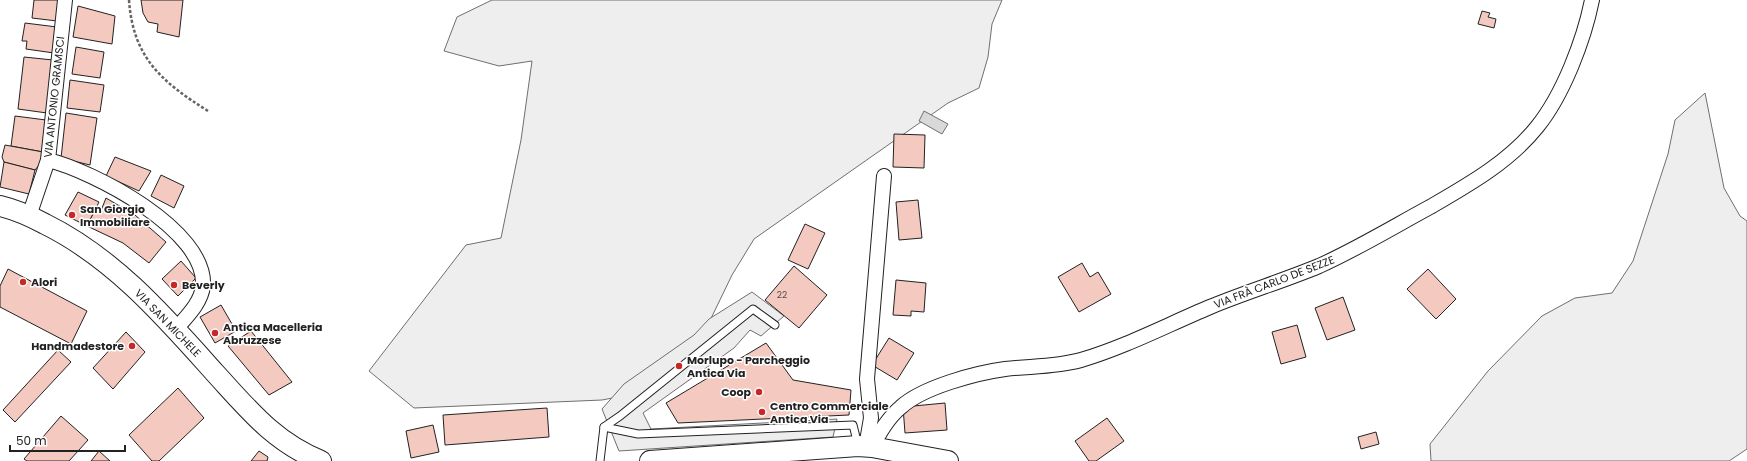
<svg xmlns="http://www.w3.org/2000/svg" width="1747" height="461" viewBox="0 0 1747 461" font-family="Poppins,sans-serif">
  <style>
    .green { fill: #eee; stroke: #6f6f6f }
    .parking { fill: #ededed; stroke: #6f6f6f }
    .water { fill: #d9d9d9; stroke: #6f6f6f }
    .building { fill: #f3c9c0; stroke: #222 }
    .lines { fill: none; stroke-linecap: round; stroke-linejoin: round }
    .service-casing { stroke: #222; stroke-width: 9 }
    .minor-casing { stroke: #222; stroke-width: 16 }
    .secondary-casing { stroke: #222; stroke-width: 22 }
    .path { stroke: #646464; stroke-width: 2.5; stroke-dasharray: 3 2; stroke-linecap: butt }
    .service { stroke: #fff; stroke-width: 7 }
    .minor { stroke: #fff; stroke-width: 14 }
    .secondary { stroke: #fff; stroke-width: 20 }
    .poi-dot { fill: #c62828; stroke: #fff; stroke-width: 1.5 }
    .labels { text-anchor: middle; stroke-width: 3; stroke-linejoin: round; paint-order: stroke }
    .number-label { font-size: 9px; fill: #564c4a }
    .street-label { font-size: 11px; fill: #222; stroke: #fff }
    .poi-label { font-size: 11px; font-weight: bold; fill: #222; stroke: #fff; text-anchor: start }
  </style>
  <rect width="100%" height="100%" fill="#fff"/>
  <!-- green -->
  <g class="green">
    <polygon points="492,0 1002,0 992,24 988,57 979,88 948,103 754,239 732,275 703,335 644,392 602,400 414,408 369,371 466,245 501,238 521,140 532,61 499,66 444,51 457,17"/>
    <polygon points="1705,93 1724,188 1740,216 1747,221 1747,449 1729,461 1431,461 1430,444 1488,371 1542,316 1575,298 1612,293 1633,261 1668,154 1675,120"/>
  </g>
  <!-- parking -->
  <polygon class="parking" points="752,292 784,316 761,336 750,330 734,348 643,413 651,429 837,419 833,437 619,451 602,409 624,384 694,335 709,319"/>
  <!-- water -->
  <polygon class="water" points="924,111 948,124 942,134 919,121"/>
  <!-- building -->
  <g class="building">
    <polygon points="34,0 60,0 57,21 32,18"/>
    <polygon points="141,0 183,0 179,37 157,32 158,24 148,22 143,13"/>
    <polygon points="78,6 115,16 112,44 73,37"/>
    <polygon points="1482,11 1490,13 1488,17 1496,19 1494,28 1478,24"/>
    <polygon points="25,23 57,27 54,53 26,49 27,41 22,41"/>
    <polygon points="76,47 104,52 100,78 72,74"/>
    <polygon points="24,57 53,60 47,113 18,109"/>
    <polygon points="70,80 104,85 100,112 67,108"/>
    <polygon points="66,113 97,118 90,165 61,158"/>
    <polygon points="15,116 46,120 43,152 11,146"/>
    <polygon points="894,134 925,135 924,168 893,167"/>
    <polygon points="5,145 43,152 40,164 35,170 4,162 2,157"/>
    <polygon points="115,157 151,171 139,191 106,176"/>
    <polygon points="4,162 35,170 29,194 0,187"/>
    <polygon points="161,175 184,186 174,208 151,196"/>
    <polygon points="78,192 99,202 87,226 65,215"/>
    <polygon points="106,198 135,215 166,242 149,263 123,243 87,226 95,210 100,213"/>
    <polygon points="918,200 922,238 899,240 896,202"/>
    <polygon points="805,224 825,233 808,269 788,260"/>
    <polygon points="181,261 196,278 178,296 162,279"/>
    <polygon points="1082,263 1090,277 1098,272 1111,294 1079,312 1058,277"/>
    <polygon points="794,266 827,295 799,328 765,300"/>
    <polygon points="8,269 87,311 71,344 0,307 0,286"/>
    <polygon points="1428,269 1456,299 1436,319 1407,289"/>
    <polygon points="896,280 926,283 924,312 911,311 911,316 893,315"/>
    <polygon points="1343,297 1355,330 1327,340 1315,308"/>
    <polygon points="221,305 236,331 215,343 200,317"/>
    <polygon points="1297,325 1306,357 1281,364 1272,332"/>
    <polygon points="251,331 292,382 269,395 228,346"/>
    <polygon points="126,332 145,352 113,389 93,368"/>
    <polygon points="889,338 914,353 897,380 872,365"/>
    <polygon points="766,343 793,380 851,390 849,415 678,423 666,403"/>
    <polygon points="58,350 71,362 15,422 3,410"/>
    <polygon points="178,388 204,418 159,461 152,461 129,435"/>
    <polygon points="945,403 947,430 905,433 903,407"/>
    <polygon points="547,408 549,437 445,445 443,415"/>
    <polygon points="61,416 88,440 69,461 27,461 24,459"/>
    <polygon points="1107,418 1124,441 1096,461 1089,461 1075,441"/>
    <polygon points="433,425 439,452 411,458 406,431"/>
    <polygon points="1376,432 1379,444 1361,449 1358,437"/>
    <polygon points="99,451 110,461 91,461"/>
    <polygon points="259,451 268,457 267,461 251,461"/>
  </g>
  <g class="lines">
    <defs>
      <g id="service">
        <polyline points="604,427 638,434 853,425 858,445"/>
        <polyline points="600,461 604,427 620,416 753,309 775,325"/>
      </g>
      <g id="minor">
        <path d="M48,160C93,171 207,230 203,286C201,303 187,316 176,329"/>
        <polyline points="29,216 48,160 65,0"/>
        <polyline points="866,447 871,418 867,379 884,176"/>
        <path d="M872,447C880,432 888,418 901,407C923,387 976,373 1005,369C1031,366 1056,367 1081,360C1125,347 1167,325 1210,307C1246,292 1283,281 1319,266C1357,249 1393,227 1430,207C1468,185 1509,162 1537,127C1563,95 1584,40 1592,0"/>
      </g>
      <g id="secondary">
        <path d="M0,206C17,210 30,216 45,224C114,258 165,317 215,373C249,410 274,442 321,461"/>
        <polyline points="650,461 858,446 872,447 948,461"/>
      </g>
    </defs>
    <!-- service casing -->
    <use href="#service" class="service-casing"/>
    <!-- minor casing -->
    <use href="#minor" class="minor-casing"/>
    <!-- secondary casing -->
    <use href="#secondary" class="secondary-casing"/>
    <!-- path -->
    <path class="path" d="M129,0C133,58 162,82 208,111"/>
    <!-- service -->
    <use href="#service" class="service"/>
    <!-- minor -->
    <use href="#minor" class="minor"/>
    <!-- secondary -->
    <use href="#secondary" class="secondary"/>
  </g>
  <!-- markers -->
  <g class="poi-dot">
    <circle cx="72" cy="215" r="4"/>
    <circle cx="23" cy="282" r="4"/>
    <circle cx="174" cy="285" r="4"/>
    <circle cx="215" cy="333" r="4"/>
    <circle cx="132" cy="346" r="4"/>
    <circle cx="679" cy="366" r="4"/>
    <circle cx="759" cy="392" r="4"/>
    <circle cx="762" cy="412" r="4"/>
  </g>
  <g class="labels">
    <!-- number labels -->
    <g class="number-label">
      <text x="782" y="298">22</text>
    </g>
    <!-- street labels -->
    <g class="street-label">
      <text transform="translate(54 97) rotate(-84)" y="4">VIA ANTONIO GRAMSCI</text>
      <text transform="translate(1274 282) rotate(-21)" y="4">VIA FRÀ CARLO DE SEZZE</text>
      <text transform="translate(168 323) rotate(46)" y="4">VIA SAN MICHELE</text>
    </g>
    <!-- poi labels -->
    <g class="poi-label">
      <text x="80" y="213">San Giorgio<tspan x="80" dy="13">Immobiliare</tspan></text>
      <text x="31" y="286">Alori</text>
      <text x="182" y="289">Beverly</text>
      <text x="223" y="331">Antica Macelleria<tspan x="223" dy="13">Abruzzese</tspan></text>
      <text x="124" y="350" text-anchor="end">Handmadestore</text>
      <text x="687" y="364">Morlupo - Parcheggio<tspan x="687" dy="13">Antica Via</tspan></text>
      <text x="751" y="396" text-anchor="end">Coop</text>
      <text x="770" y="410">Centro Commerciale<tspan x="770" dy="13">Antica Via</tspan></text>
    </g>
  </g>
  <!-- scale -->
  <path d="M10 445v6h115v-6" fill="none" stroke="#222222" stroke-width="2"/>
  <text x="16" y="445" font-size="12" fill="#222222" stroke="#ffffff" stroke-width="3" paint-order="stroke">50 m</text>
</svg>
